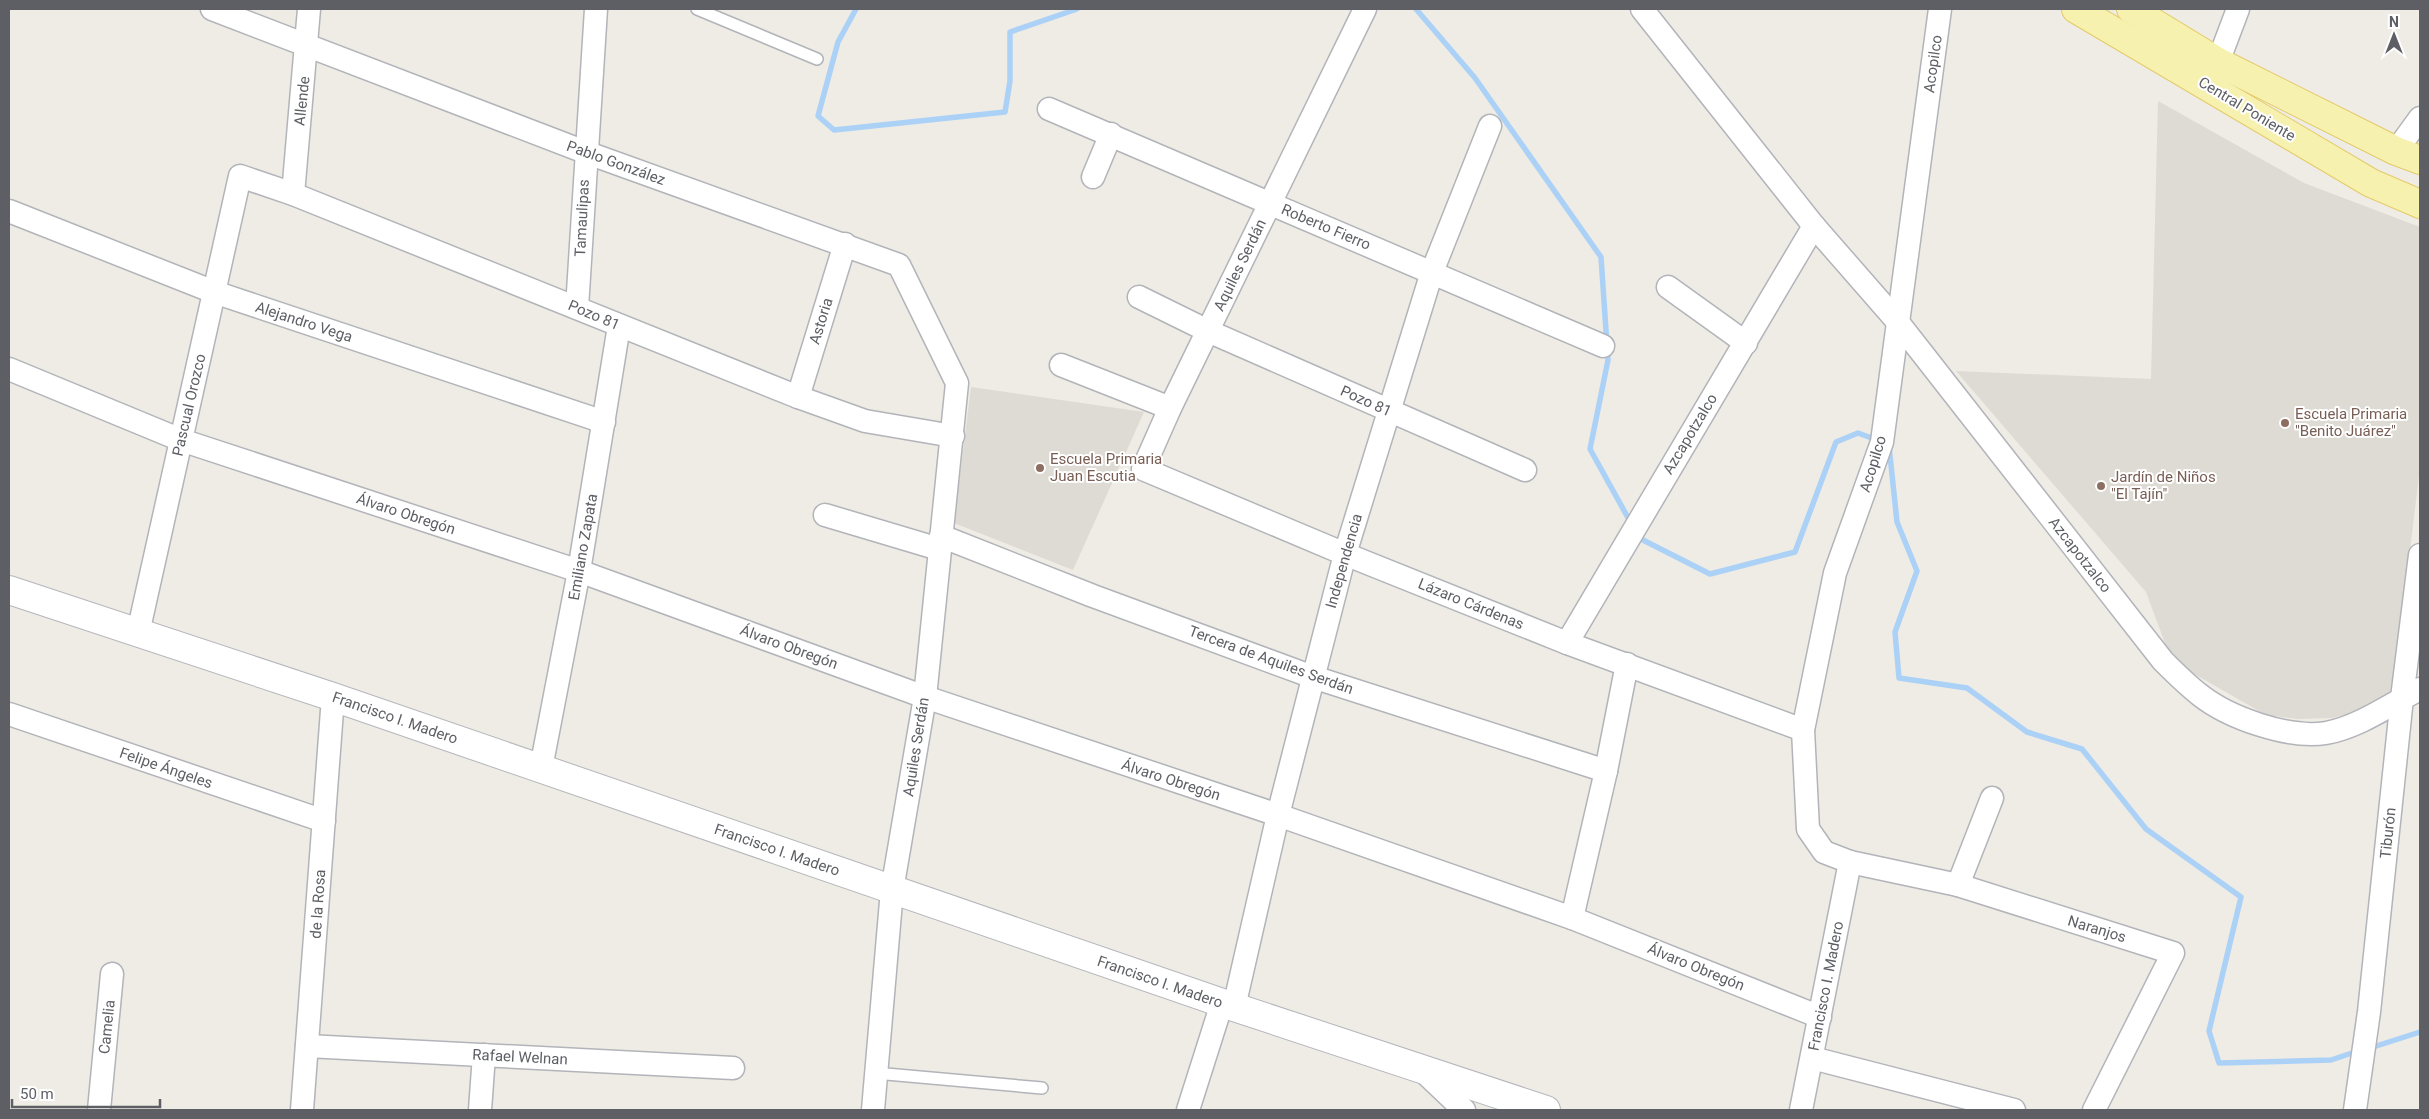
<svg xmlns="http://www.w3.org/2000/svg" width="2429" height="1119" viewBox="0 0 2429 1119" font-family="Roboto,sans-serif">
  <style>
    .education { fill: #dddbd3 }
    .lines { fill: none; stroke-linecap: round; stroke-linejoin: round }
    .stream { stroke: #acd1f7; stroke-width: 5.5 }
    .lane-casing { stroke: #b2b4b9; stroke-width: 14 }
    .street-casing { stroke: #b2b4b9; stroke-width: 25 }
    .secondary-casing { stroke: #b4b6bb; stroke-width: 30 }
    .primary-casing { stroke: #e4ca68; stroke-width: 30 }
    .lane { stroke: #fff; stroke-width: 11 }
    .street { stroke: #fff; stroke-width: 22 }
    .secondary { stroke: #fff; stroke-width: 28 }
    .primary { stroke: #f7f1b0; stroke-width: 28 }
    .education-dot { fill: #8d6e63; stroke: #fff; stroke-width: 2 }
    .labels { text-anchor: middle; stroke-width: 4; stroke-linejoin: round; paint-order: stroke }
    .street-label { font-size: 15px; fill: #5d5f64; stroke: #fff }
    .education-label { font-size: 15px; fill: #785e54; stroke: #fff; text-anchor: start }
  </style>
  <rect width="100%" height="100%" fill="#eeece5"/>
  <!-- education -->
  <g class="education">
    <polygon points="2158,101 2304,183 2420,227 2420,467 2393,693 2368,709 2332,718 2298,719 2266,715 2175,663 2166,646 2146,592 1956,371 2151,379"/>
    <polygon points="971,387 1144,412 1073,570 954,523"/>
  </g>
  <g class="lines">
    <!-- stream -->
    <g class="stream">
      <polyline points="856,9 838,42 818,116 834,130 1005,112 1010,81 1010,32 1077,9"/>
      <polyline points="1416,9 1475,78 1601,257 1608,360 1590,449 1632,525"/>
      <polyline points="1889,446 1897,522 1917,571 1895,632 1899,678 1967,688 2027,732 2082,749 2146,829 2241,897 2209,1031 2219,1063 2331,1060 2358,1051"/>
      <polyline points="1637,535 1639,538 1710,574 1795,552 1836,442 1858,433 1877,440"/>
      <polyline points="2370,1048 2420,1032"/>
    </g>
    <defs>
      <g id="lane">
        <polyline points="697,9 817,59"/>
        <polyline points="875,1073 1042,1088"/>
      </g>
      <g id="street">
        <polyline points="212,9 585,152 899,265 957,383 925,697 892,890 873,1110"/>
        <polyline points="1365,9 1170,408 1143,469 1345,554 1567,643 1803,730"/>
        <path d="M1642,9L1814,226L1897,321L2163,661C2175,673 2187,685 2200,695C2229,718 2289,739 2326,733C2359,727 2391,704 2420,689"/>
        <polyline points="1940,9 1882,442 1835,573 1803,730 1808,829 1824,852 1850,862 1958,885 2173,953 2094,1110"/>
        <polyline points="2218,62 2238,9"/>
        <polyline points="1049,109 1603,346"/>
        <polyline points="2396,151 2420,118"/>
        <polyline points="1093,177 1111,134"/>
        <polyline points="293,194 309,9"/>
        <polyline points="9,211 214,292 604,422"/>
        <polyline points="1668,287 1746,343"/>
        <polyline points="1139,297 1208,331 1525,470"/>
        <polyline points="577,308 596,9"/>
        <polyline points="1061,365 1170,408"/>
        <polyline points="9,369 181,440 579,571 925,697 1278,815 1572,918 1820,1017"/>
        <polyline points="798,397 845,244"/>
        <polyline points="825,515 939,549"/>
        <polyline points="941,536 1093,596 1313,677 1606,771"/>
        <polyline points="138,633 240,176 293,194 798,397 865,421 953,436"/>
        <polyline points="1567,643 1814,226"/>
        <polyline points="9,714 324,821"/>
        <polyline points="541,768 579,571 619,326"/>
        <polyline points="1958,885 1992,798"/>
        <polyline points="1572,918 1606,771 1627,664"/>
        <polyline points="1234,1007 1278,815 1345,554 1432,272 1490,126"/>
        <polyline points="307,1046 733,1068"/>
        <polyline points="1812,1058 2014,1110"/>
        <polyline points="1423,1071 1464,1110"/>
        <polyline points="99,1110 112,974"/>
        <polyline points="302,1110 333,697"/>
        <polyline points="480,1110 484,1055"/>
        <polyline points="1188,1110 1222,1003"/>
        <polyline points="1801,1110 1850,862"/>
        <polyline points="2355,1110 2369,1012 2402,698 2420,555"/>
      </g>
      <polyline id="secondary" points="9,590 333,697 1234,1007 1546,1110"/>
      <g id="primary">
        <polyline points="2076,9 2371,183 2420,204"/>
        <polyline points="2131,9 2218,62 2396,151 2420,160"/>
      </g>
    </defs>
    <!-- lane casing -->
    <use href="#lane" class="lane-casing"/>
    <!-- street casing -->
    <use href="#street" class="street-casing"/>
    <!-- secondary casing -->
    <use href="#secondary" class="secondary-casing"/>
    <!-- primary casing -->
    <use href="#primary" class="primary-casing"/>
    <!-- lane -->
    <use href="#lane" class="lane"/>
    <!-- street -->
    <use href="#street" class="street"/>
    <!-- secondary -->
    <use href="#secondary" class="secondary"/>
    <!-- primary -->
    <use href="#primary" class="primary"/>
  </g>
  <!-- markers -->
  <g class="education-dot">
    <circle cx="2285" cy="423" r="5"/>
    <circle cx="1040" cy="468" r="5"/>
    <circle cx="2101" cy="486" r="5"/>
  </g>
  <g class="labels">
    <!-- street labels -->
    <g class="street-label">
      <text transform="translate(1933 64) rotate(-82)" y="5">Acopilco</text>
      <text transform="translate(302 101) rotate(-84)" y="5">Allende</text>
      <text transform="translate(2247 109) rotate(31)" y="5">Central Poniente</text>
      <text transform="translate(616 163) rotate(20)" y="5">Pablo González</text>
      <text transform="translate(582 218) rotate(-87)" y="5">Tamaulipas</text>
      <text transform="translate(1326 227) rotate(23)" y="5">Roberto Fierro</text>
      <text transform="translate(1240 265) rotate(-64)" y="5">Aquiles Serdán</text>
      <text transform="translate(594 315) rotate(23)" y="5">Pozo 81</text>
      <text transform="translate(821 321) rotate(-73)" y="5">Astoria</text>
      <text transform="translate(304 322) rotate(18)" y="5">Alejandro Vega</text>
      <text transform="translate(1366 401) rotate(24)" y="5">Pozo 81</text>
      <text transform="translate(189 405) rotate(-77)" y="5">Pascual Orozco</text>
      <text transform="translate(1690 434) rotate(-59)" y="5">Azcapotzalco</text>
      <text transform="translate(1873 464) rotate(-73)" y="5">Acopilco</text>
      <text transform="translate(406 514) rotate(18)" y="5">Álvaro Obregón</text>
      <text transform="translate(583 547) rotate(-80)" y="5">Emiliano Zapata</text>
      <text transform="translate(2080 555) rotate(52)" y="5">Azcapotzalco</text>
      <text transform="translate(1344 561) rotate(-74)" y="5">Independencia</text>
      <text transform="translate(1471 604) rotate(22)" y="5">Lázaro Cárdenas</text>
      <text transform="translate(789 647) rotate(20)" y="5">Álvaro Obregón</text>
      <text transform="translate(1271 660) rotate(20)" y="5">Tercera de Aquiles Serdán</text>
      <text transform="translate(395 718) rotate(19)" y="5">Francisco I. Madero</text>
      <text transform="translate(916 747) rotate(-81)" y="5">Aquiles Serdán</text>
      <text transform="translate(166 768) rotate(19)" y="5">Felipe Ángeles</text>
      <text transform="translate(1171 780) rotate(18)" y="5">Álvaro Obregón</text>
      <text transform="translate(2388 833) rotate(-84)" y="5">Tiburón</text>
      <text transform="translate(777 850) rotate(19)" y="5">Francisco I. Madero</text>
      <text transform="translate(318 904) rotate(-86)" y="5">de la Rosa</text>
      <text transform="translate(2097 929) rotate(17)" y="5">Naranjos</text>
      <text transform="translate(1696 967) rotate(22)" y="5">Álvaro Obregón</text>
      <text transform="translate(1160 982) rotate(19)" y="5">Francisco I. Madero</text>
      <text transform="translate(1826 986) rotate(-79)" y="5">Francisco I. Madero</text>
      <text transform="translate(107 1027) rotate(-84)" y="5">Camelia</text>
      <text transform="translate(520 1057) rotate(3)" y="5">Rafael Welnan</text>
    </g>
    <!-- education labels -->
    <g class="education-label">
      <text x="2295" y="419">Escuela Primaria<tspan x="2295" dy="17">"Benito Juárez"</tspan></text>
      <text x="1050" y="464">Escuela Primaria<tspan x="1050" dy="17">Juan Escutia</tspan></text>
      <text x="2111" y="482">Jardín de Niños<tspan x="2111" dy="17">"El Tajín"</tspan></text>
    </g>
  </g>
  <!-- border -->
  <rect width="2429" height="1119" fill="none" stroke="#5d5f64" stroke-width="20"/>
  <!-- north arrow -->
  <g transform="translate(2394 35)" stroke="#ffffff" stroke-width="4" paint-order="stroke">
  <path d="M0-4L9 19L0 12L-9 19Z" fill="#5d5f64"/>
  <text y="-8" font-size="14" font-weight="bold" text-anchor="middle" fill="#5d5f64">N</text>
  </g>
  <!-- scale -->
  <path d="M12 1099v8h148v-8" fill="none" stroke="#5d5f64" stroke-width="2.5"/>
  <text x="20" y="1099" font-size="15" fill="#5d5f64" stroke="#ffffff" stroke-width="4" paint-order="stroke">50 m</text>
</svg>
